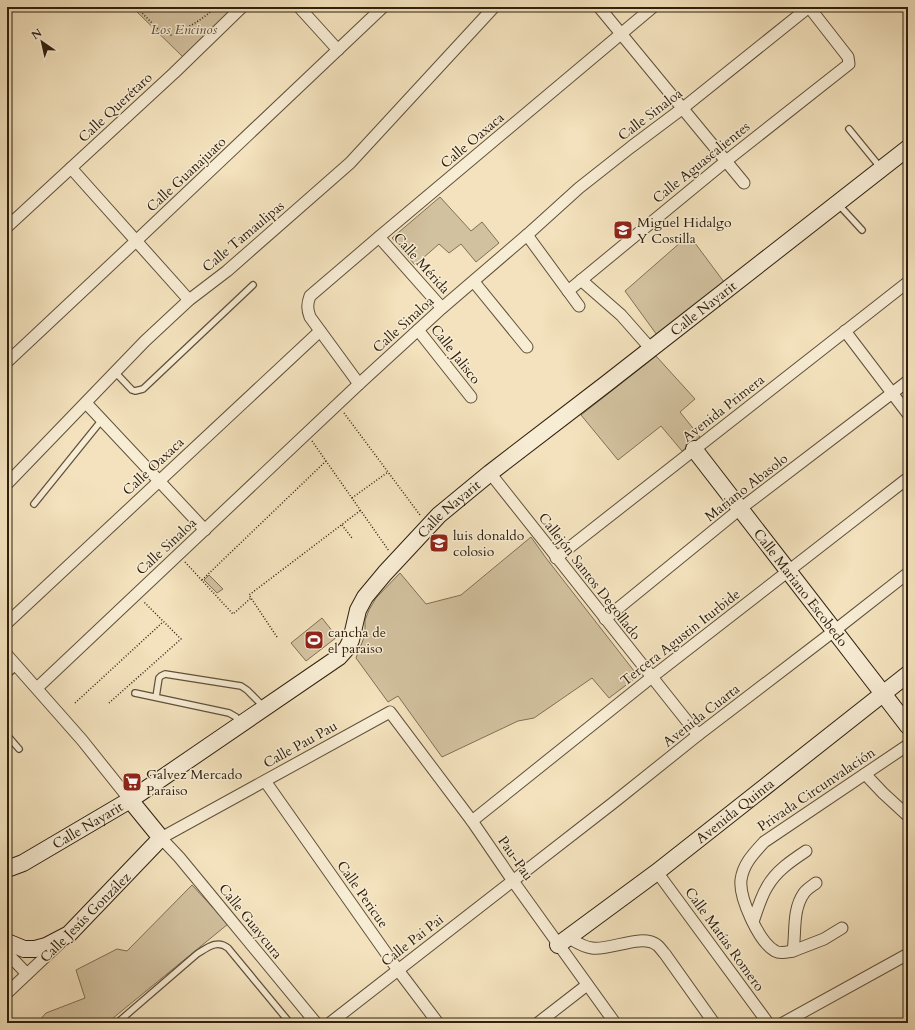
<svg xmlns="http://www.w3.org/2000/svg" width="915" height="1030" viewBox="0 0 915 1030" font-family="Cardo,serif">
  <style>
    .green { fill: #d2c19f; stroke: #807056 }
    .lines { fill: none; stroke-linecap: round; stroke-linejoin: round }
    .lane-casing { stroke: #60503a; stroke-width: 8 }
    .street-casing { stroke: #60503a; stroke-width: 13 }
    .secondary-casing { stroke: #2f200e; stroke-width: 18 }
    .path { stroke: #2f200e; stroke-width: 1.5; stroke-dasharray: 1 2; stroke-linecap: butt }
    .lane { stroke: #f7ecd4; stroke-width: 5.5 }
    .street { stroke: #f7ecd4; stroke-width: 11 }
    .secondary { stroke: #f7ecd4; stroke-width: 16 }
    .labels { text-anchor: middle; stroke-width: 3; stroke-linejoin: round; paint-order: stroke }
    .park-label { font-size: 14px; font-style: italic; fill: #60503a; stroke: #f7ecd4 }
    .street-label { font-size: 14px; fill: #2f200e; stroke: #f7ecd4 }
    .poi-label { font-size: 14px; fill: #2f200e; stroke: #f7ecd4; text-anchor: start }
  </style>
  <rect width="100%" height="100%" fill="#f3e2bd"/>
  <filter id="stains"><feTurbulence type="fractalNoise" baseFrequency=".005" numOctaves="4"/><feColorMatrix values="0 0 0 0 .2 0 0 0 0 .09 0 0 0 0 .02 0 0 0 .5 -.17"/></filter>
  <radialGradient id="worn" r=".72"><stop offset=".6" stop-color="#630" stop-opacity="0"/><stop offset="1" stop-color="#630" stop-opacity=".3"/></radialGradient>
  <!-- green -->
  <g class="green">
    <polygon points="132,7 237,7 184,58"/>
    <polygon points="440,197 471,231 482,222 499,243 476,262 461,244 449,253 439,244 415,265 392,238"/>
    <polygon points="689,235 724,282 657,335 625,291"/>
    <polygon points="656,356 695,399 680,412 700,437 682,451 661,426 618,460 581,415"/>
    <polygon points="531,537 546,558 638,676 609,698 592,678 534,718 518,721 442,757 398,696 388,702 356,658 365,635 365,620 369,610 376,598 400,573 426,604 461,595"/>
    <polygon points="209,575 223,589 217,593 204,580"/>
    <polygon points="322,618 337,637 306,661 291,643"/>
    <polygon points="192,885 228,924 107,1023 37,1023 46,1013 85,998 76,970 117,949 127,951"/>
  </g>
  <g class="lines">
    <defs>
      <g id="lane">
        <polyline points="849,129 880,167"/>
        <polyline points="839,205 862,230"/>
        <polyline points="115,372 132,390 135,391 143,389 253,285"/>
        <polyline points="34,504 101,421"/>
        <polyline points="7,675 17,666"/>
        <polyline points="135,693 229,713 236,717 241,723"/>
        <polyline points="156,697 159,678 161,676 165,674 241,686 247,690 264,707"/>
        <polyline points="7,735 19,749"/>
        <path d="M117,1023L197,954C207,948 217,939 228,948L290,1023"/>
      </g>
      <g id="street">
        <polyline points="299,7 338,50"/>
        <polyline points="599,7 744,183"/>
        <polyline points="71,168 189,300"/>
        <polyline points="7,227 174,73 242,7"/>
        <polyline points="527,235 579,306"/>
        <polyline points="379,237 442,308"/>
        <polyline points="581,280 621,315 651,349"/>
        <polyline points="474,282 527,347"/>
        <polyline points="568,291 726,161 849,64 848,57 809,7"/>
        <polyline points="418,330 471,397"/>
        <polyline points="845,331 908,414"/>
        <polyline points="7,362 136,241 383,7"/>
        <path d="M359,384L310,317C307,309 307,304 310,296L379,237L653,7"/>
        <polyline points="86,403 205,530"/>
        <polyline points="490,473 698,735"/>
        <polyline points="7,484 145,341 189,300 227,271 350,163 494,7"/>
        <polyline points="556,558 908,282"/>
        <polyline points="605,619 740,509 908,381"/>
        <polyline points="7,623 320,331"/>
        <polyline points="7,655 82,740 130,800"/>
        <polyline points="37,688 359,384 442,308 527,235 579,188 631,147 683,108 809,7"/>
        <polyline points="865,774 883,793 908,816"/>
        <polyline points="265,781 398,970 438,1023"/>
        <polyline points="472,821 652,677 908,478"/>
        <polyline points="657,872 768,1023"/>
        <path d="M816,883C812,886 807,889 804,893C792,910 796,932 793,951C787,952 780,954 775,951C759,942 739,898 741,880C743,864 754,853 764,842L908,745"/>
        <path d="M753,922C757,910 761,897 767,887C776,871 791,861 806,851"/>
        <path d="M569,938C576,942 583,947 592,948C610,951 641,933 657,945C660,947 662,951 665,954L714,1023"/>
        <polyline points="793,951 824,939 842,928"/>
        <polyline points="7,953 27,974"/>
        <polyline points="7,993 60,943"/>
        <polyline points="316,1023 179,857 161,838 390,712 472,821 513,881 615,1023"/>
        <polyline points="330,1023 613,803 698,735 834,631 908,573"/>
        <polyline points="538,1023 587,985"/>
        <polyline points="783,1023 908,954"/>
      </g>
      <g id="secondary">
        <path id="s1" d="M694,449L908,726"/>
        <path id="s2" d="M7,869L23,863L130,800L339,657L347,648L351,640L358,610L365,597L385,573L439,515L490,473L606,384L908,148"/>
        <polyline points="7,942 24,949 35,949 46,946 69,934 161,838 130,800"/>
        <path id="s3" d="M558,945L657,872L908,674"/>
      </g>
    </defs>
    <!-- lane casing -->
    <use href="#lane" class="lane-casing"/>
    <!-- street casing -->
    <use href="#street" class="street-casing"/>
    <!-- secondary casing -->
    <use href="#secondary" class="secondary-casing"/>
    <!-- path -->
    <g class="path">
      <path d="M136,7L159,30L171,35C188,28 203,19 216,7"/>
      <polyline points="344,413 420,515"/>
      <polyline points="312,441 389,551"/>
      <polyline points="352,498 388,472"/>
      <polyline points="342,525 352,538"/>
      <polyline points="185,562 233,614 251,598"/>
      <polyline points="202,580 326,461"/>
      <polyline points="277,637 249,595 361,510"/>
      <polyline points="75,703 163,622"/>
      <polyline points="109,703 181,639 143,601"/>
    </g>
    <!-- lane -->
    <use href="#lane" class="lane"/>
    <!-- street -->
    <use href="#street" class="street"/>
    <!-- secondary -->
    <use href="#secondary" class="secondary"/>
  </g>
  <!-- icons -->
  <defs>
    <symbol id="school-square" viewBox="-11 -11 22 22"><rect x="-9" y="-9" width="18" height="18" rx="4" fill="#8f2418" stroke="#f7ecd4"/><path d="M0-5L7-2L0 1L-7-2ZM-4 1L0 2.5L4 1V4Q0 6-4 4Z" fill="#fff"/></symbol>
    <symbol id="stadium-square" viewBox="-11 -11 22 22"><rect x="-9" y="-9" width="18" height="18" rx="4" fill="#8f2418" stroke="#f7ecd4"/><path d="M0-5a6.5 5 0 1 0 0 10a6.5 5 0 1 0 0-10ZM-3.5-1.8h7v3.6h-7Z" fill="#fff"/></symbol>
    <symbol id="supermarket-square" viewBox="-11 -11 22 22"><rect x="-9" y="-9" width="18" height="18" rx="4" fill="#8f2418" stroke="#f7ecd4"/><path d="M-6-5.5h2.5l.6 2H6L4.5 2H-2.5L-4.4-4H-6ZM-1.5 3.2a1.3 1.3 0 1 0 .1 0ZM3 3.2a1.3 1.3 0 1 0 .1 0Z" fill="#fff"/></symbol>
  </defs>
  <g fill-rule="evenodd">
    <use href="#school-square" x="612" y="219" width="22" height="22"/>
    <use href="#school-square" x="428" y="532" width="22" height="22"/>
    <use href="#stadium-square" x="303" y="629" width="22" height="22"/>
    <use href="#supermarket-square" x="121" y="771" width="22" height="22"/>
  </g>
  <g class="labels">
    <!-- park labels -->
    <g class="park-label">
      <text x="184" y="34">Los Encinos</text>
    </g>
    <!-- street labels -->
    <g class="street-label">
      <text transform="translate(115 107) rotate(-43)" y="5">Calle Querétaro</text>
      <text transform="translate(650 114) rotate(-37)" y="5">Calle Sinaloa</text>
      <text transform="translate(472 140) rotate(-40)" y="5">Calle Oaxaca</text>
      <text transform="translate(701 162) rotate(-39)" y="5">Calle Aguascalientes</text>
      <text transform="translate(186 174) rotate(-43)" y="5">Calle Guanajuato</text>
      <text transform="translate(243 236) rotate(-40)" y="5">Calle Tamaulipas</text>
      <text transform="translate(422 263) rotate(48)" y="5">Calle Mérida</text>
      <text dy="5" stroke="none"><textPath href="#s2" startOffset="907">Calle Nayarit</textPath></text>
      <text transform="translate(403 324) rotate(-42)" y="5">Calle Sinaloa</text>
      <text transform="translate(456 354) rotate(52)" y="5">Calle Jalisco</text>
      <text transform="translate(723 408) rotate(-38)" y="5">Avenida Primera</text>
      <text transform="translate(153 466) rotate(-43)" y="5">Calle Oaxaca</text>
      <text transform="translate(746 487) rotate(-38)" y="5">Mariano Abasolo</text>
      <text dy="5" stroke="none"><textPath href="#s2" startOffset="583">Calle Nayarit</textPath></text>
      <text transform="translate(166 546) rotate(-43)" y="5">Calle Sinaloa</text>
      <text transform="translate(590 576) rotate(52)" y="5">Callejón Santos Degollado</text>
      <text dy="5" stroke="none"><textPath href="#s1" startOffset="175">Calle Mariano Escobedo</textPath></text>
      <text transform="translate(680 637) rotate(-38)" y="5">Tercera Agustin Iturbide</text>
      <text transform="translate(701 715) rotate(-38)" y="5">Avenida Cuarta</text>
      <text transform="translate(300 744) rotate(-29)" y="5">Calle Pau Pau</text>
      <text transform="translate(816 789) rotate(-34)" y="5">Privada Circunvalación</text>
      <text dy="5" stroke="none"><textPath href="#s3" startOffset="222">Avenida Quinta</textPath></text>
      <text dy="5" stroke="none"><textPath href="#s2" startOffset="92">Calle Nayarit</textPath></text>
      <text transform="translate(516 858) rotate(55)" y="5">Pau-Pau</text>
      <text transform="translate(363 894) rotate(55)" y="5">Calle Pericue</text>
      <text transform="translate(85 917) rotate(-45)" y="5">Calle Jesús González</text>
      <text transform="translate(251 921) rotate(51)" y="5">Calle Guaycura</text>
      <text transform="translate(725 939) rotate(54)" y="5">Calle Matías Romero</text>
      <text transform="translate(412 940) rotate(-38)" y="5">Calle Pai Pai</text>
    </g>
    <!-- poi labels -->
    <g class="poi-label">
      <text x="637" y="227">Miguel Hidalgo<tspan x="637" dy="16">Y Costilla</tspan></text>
      <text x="453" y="540">luis donaldo<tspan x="453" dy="16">colosio</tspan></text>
      <text x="328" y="637">cancha de<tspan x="328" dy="16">el paraiso</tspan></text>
      <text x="146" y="779">Galvez Mercado<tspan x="146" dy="16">Paraiso</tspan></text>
    </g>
  </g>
  <!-- margin -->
  <rect width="915" height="1030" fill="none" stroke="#f3e2bd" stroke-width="24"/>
  <rect x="8" y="8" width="899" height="1014" fill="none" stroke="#2f200e" stroke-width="2"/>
  <rect x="12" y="12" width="891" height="1006" fill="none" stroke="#2f200e"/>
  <!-- north arrow -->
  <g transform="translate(42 42) rotate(326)" stroke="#f7ecd4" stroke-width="3" paint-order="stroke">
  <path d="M0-3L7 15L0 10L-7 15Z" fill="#2f200e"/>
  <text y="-6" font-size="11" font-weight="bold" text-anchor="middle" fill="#2f200e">N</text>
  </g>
  <rect width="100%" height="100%" filter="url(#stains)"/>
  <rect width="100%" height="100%" fill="url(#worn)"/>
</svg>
